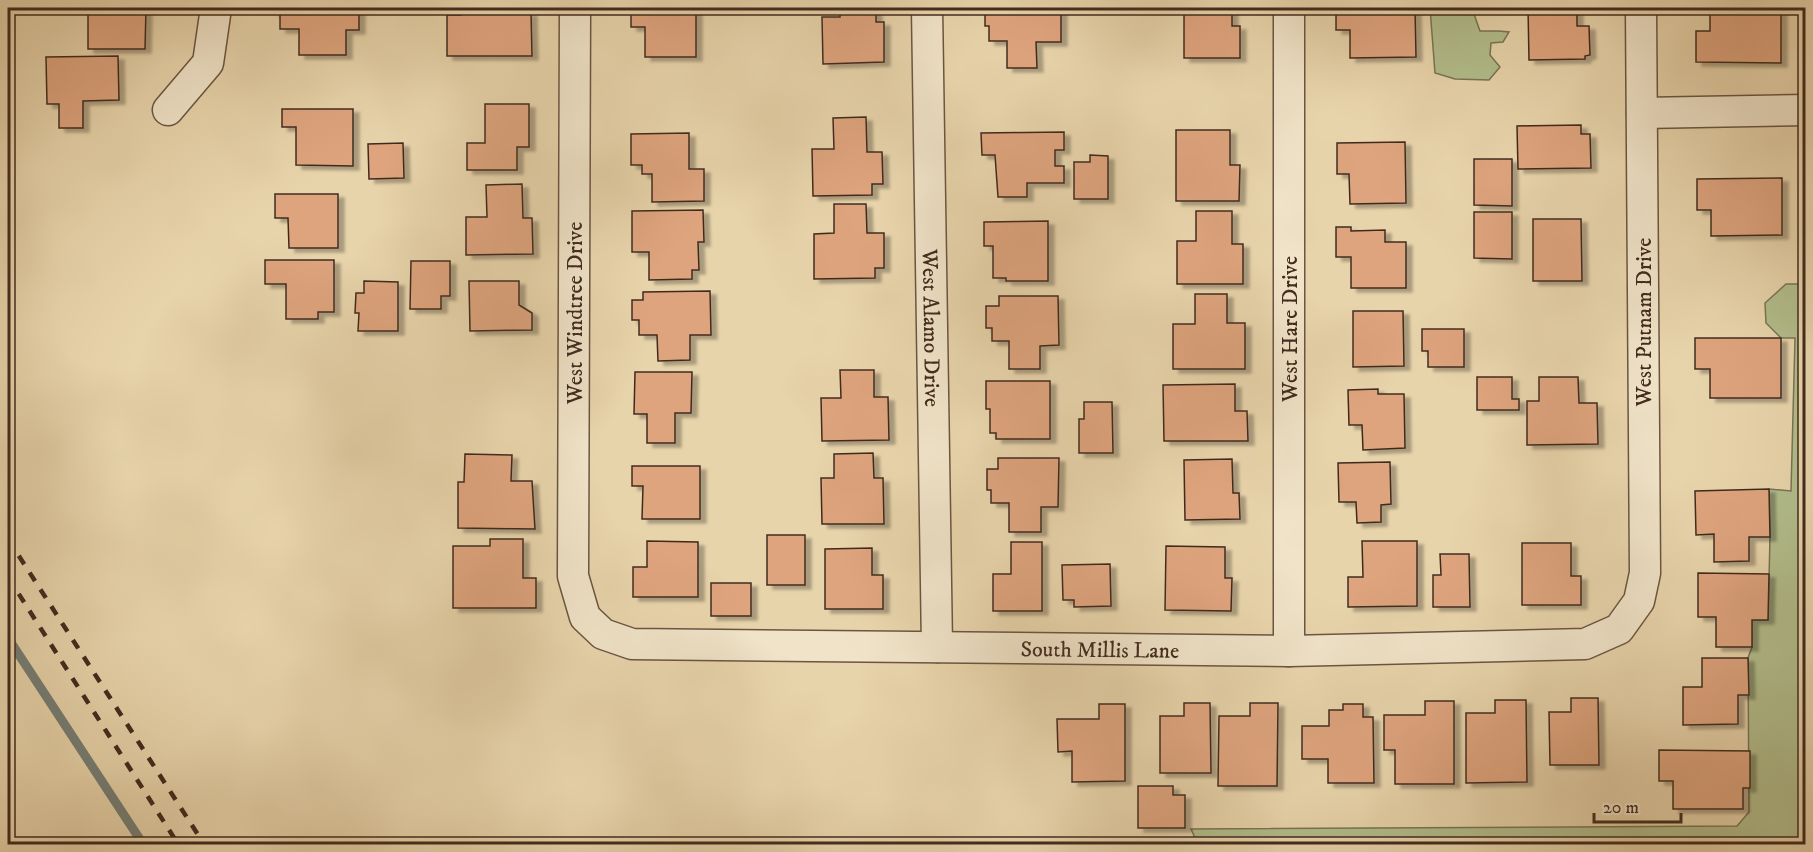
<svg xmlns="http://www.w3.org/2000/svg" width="1813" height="852" viewBox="0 0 1813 852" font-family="'IM FELL DW Pica',serif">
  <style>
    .green { fill: #b2bd8c; stroke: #7a7456; stroke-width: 1.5 }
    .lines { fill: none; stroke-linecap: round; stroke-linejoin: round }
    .stream { stroke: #767f77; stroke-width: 9 }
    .building { fill: #dea47e; stroke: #412b1f; stroke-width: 1.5; filter: url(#shadow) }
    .street-casing { stroke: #6b5542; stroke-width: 33 }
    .street { stroke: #f0e3c8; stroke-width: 30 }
    .rail { stroke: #412b1f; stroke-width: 4.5; stroke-dasharray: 10 10; stroke-linecap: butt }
    .labels { text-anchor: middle; stroke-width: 5; stroke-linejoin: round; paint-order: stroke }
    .street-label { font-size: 22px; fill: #412b1f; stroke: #f0e3c8 }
  </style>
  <defs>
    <filter id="shadow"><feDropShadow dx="6" dy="4" stdDeviation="1.5" flood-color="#0004"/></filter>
  </defs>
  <rect width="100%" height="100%" fill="#e8d4ab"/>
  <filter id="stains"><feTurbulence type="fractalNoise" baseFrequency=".00333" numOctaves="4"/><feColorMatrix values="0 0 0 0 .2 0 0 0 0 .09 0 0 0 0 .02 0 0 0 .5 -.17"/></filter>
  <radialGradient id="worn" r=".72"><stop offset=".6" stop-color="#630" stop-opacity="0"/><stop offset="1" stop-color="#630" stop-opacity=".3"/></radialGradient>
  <!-- green -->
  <g class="green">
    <polygon points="1430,8 1507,8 1497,12 1481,9 1474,14 1480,31 1499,31 1509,32 1503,42 1491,43 1490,55 1500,67 1489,80 1455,79 1435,73"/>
    <polygon points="1786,284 1805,284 1805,844 1241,844 1196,840 1191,829 1737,826 1749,812 1748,658 1752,647 1752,620 1768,620 1770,537 1769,489 1791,491 1795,338 1781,338 1766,323 1765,303"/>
  </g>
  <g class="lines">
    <!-- stream -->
    <polyline class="stream" points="8,638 143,844"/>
  </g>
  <!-- building -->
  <g class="building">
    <polygon points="88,8 146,8 145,49 88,49"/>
    <polygon points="274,8 359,8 359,30 346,30 346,55 299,55 299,29 280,29 280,13 274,13"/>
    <polygon points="461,8 506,8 506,12 531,12 532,56 447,56 447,15 461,15"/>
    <polygon points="631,8 696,8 696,57 645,57 645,27 631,27"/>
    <polygon points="840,8 876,8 876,22 884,22 884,62 823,64 822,17 840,17"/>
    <polygon points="985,8 1061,8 1061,42 1036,42 1037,68 1007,68 1007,41 989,41 989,26 985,26"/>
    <polygon points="1184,8 1232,8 1232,26 1240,26 1240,58 1184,58"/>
    <polygon points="1336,8 1415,8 1416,57 1350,58 1350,30 1336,30"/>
    <polygon points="1528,8 1577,8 1577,26 1589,26 1590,55 1585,56 1585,59 1529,60"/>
    <polygon points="1710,8 1781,8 1781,63 1696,62 1696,31 1710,31"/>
    <polygon points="118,56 119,100 83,101 83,128 59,128 59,104 47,104 46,57"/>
    <polygon points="485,104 529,104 529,147 517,147 517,170 467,170 467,143 485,143"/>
    <polygon points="282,109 353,109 353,166 296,165 296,127 282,127"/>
    <polygon points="866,117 867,152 882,152 883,184 872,184 872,195 813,196 812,149 834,149 833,118"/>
    <polygon points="1581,125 1581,134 1590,134 1591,168 1518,169 1517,126"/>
    <polygon points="1176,130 1230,130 1230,165 1240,165 1239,201 1176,201"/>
    <polygon points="1064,132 1064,150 1055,150 1055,166 1064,166 1064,183 1027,183 1027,197 998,197 995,155 982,155 981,133"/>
    <polygon points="689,133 689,169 704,169 704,201 652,202 652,174 642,174 642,165 631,165 631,134"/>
    <polygon points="1405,142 1406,203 1350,204 1349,174 1337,174 1337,143"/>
    <polygon points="403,143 404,178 369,179 368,144"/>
    <polygon points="1090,155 1108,156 1108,199 1074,199 1074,162 1090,162"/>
    <polygon points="1474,159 1512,159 1512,206 1474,205"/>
    <polygon points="1782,178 1782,235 1711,236 1711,210 1697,210 1697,179"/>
    <polygon points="522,184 523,218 532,218 533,254 466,255 466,217 487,217 486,185"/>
    <polygon points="275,194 338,194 338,248 289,248 288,218 275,218"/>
    <polygon points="834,204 866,204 867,233 884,233 884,268 875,268 875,278 814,279 814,234 834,233"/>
    <polygon points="703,210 704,242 698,242 699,270 692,270 692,279 649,280 649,252 632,252 632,211"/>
    <polygon points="1196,211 1232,211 1232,244 1243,244 1243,284 1177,284 1177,241 1196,241"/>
    <polygon points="1474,212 1512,212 1512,259 1474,258"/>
    <polygon points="1533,219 1581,219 1582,281 1533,281"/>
    <polygon points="1048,221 1048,281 1006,281 1006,278 993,278 993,246 984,246 984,222"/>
    <polygon points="1336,227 1351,227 1351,231 1385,230 1385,242 1406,242 1406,288 1351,288 1351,257 1336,257"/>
    <polygon points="265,260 334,260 334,312 318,312 318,319 286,319 286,284 265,284"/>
    <polygon points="411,261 450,261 450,296 441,296 441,309 410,309"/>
    <polygon points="364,281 398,282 398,331 358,331 359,313 355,313 356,293 364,293"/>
    <polygon points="469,281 519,281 519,305 532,313 532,330 470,331"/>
    <polygon points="710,291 711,335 690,335 690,360 658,361 657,335 639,335 639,320 632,320 632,300 643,300 643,292"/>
    <polygon points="1195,294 1227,294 1227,323 1245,323 1245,369 1173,369 1173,324 1195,324"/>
    <polygon points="999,296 1058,296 1059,345 1040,346 1040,369 1009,369 1009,341 992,341 992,328 986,328 986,306 999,306"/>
    <polygon points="1353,311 1403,311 1404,366 1353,367"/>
    <polygon points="1422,329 1464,329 1464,367 1428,367 1428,351 1422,351"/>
    <polygon points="1695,338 1781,338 1781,398 1710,398 1710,369 1695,369"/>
    <polygon points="840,370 874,370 874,397 888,397 889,440 822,441 821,398 841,398"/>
    <polygon points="635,372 692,372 691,413 675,413 675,443 647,443 647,414 634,414"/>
    <polygon points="1477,377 1512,377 1512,399 1519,399 1519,410 1477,410"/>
    <polygon points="1539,377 1578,377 1579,403 1597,403 1598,444 1527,445 1527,401 1539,401"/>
    <polygon points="986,381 1050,381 1050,439 996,439 996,433 990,433 990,409 986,409"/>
    <polygon points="1235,384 1235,411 1247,411 1248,441 1164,441 1163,385"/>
    <polygon points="1378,389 1378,394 1404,394 1405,448 1363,450 1362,425 1349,425 1348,390"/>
    <polygon points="1084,402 1112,402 1113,453 1079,453 1079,419 1084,419"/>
    <polygon points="873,453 874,478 883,478 884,524 822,524 821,478 834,478 834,454"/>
    <polygon points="465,454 512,455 511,481 532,481 535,529 458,528 458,482 464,482"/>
    <polygon points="998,458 1059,458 1058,507 1041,507 1041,532 1009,532 1009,503 991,503 991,490 987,490 987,469 998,469"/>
    <polygon points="1232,459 1233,493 1239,493 1240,519 1185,520 1184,460"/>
    <polygon points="1390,462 1391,504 1381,505 1381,522 1357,523 1356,502 1339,502 1338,463"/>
    <polygon points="632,466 700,466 700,519 642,519 643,486 632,486"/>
    <polygon points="1769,489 1770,537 1749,537 1749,561 1714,562 1714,534 1696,535 1695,491"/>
    <rect x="767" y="535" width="38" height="50"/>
    <polygon points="490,539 523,539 523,578 536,578 536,608 453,608 453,546 490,546"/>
    <polygon points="647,541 698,542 698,597 633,597 633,567 647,567"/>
    <polygon points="1362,541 1417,541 1417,606 1348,607 1348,577 1363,577"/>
    <polygon points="1011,542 1042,542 1042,611 993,611 993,574 1011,574"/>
    <polygon points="1522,543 1571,543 1571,576 1581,576 1581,605 1522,605"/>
    <polygon points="1166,546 1225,547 1225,578 1232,578 1231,611 1165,610"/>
    <polygon points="872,548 872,575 883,575 883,609 825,609 825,549"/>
    <polygon points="1440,554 1469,554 1470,607 1433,607 1433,575 1441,575"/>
    <polygon points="1110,564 1111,606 1074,607 1074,600 1063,600 1062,565"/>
    <polygon points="1698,573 1769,574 1768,620 1752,620 1752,647 1716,647 1716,617 1698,617"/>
    <rect x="711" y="583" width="40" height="33"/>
    <polygon points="1702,658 1748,658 1749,695 1738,695 1738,724 1683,725 1683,687 1702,687"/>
    <polygon points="1571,698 1598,698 1599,765 1550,765 1549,712 1571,712"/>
    <polygon points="1495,700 1526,700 1527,782 1466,783 1466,713 1495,713"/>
    <polygon points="1425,701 1454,701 1454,784 1395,784 1395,750 1384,750 1384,715 1425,715"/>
    <polygon points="1184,703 1210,703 1211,773 1160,773 1160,716 1184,716"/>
    <polygon points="1250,703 1278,703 1277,786 1218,786 1219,716 1250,716"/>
    <polygon points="1099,704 1125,704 1125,781 1072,782 1072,751 1058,752 1057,719 1099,719"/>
    <polygon points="1343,704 1363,704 1363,717 1373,717 1374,783 1328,783 1328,759 1302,759 1302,726 1329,726 1329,710 1343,710"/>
    <polygon points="1659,750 1750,751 1750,788 1743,788 1743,809 1673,809 1673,781 1659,781"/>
    <polygon points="1138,786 1173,786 1173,795 1185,795 1185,828 1138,828"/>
  </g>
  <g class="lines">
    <defs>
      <g id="street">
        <path id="s1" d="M575,8L573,576L585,617L603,634L632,644L1289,651L1585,644L1619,629L1639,601L1645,573L1641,8"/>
        <path id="s2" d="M927,8L937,647"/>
        <polyline points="1289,8 1289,651"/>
        <polyline points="168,110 208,63 216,8"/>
        <polyline points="1642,113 1806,110"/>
      </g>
    </defs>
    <!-- street casing -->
    <use href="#street" class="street-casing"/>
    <!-- street -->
    <use href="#street" class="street"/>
    <!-- rail -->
    <g class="rail">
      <polyline points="8,539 204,844"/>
      <polyline points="8,577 178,844"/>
    </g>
  </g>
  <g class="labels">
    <!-- street labels -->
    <g class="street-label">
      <text transform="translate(574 313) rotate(-90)" y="8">West Windtree Drive</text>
      <text transform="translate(1643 322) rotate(-90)" y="8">West Putnam Drive</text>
      <text dy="8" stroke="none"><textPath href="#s2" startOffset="320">West Alamo Drive</textPath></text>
      <text transform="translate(1289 329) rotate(-90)" y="8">West Hare Drive</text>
      <text dy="8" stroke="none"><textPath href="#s1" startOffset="1134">South Millis Lane</textPath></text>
    </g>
  </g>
  <!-- margin -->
  <rect width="1813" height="852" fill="none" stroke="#e8d4ab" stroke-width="30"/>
  <rect x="9" y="9" width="1795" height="834" fill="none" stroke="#412b1f" stroke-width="3"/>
  <rect x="15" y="15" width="1783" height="822" fill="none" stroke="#412b1f" stroke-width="1.5"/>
  <!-- scale -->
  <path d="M1594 813v9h87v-9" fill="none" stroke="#412b1f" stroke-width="3"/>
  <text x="1603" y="813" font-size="18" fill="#412b1f" stroke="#f0e3c8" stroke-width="4.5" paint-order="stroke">20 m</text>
  <rect width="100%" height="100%" filter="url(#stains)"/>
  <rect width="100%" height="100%" fill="url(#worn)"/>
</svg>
